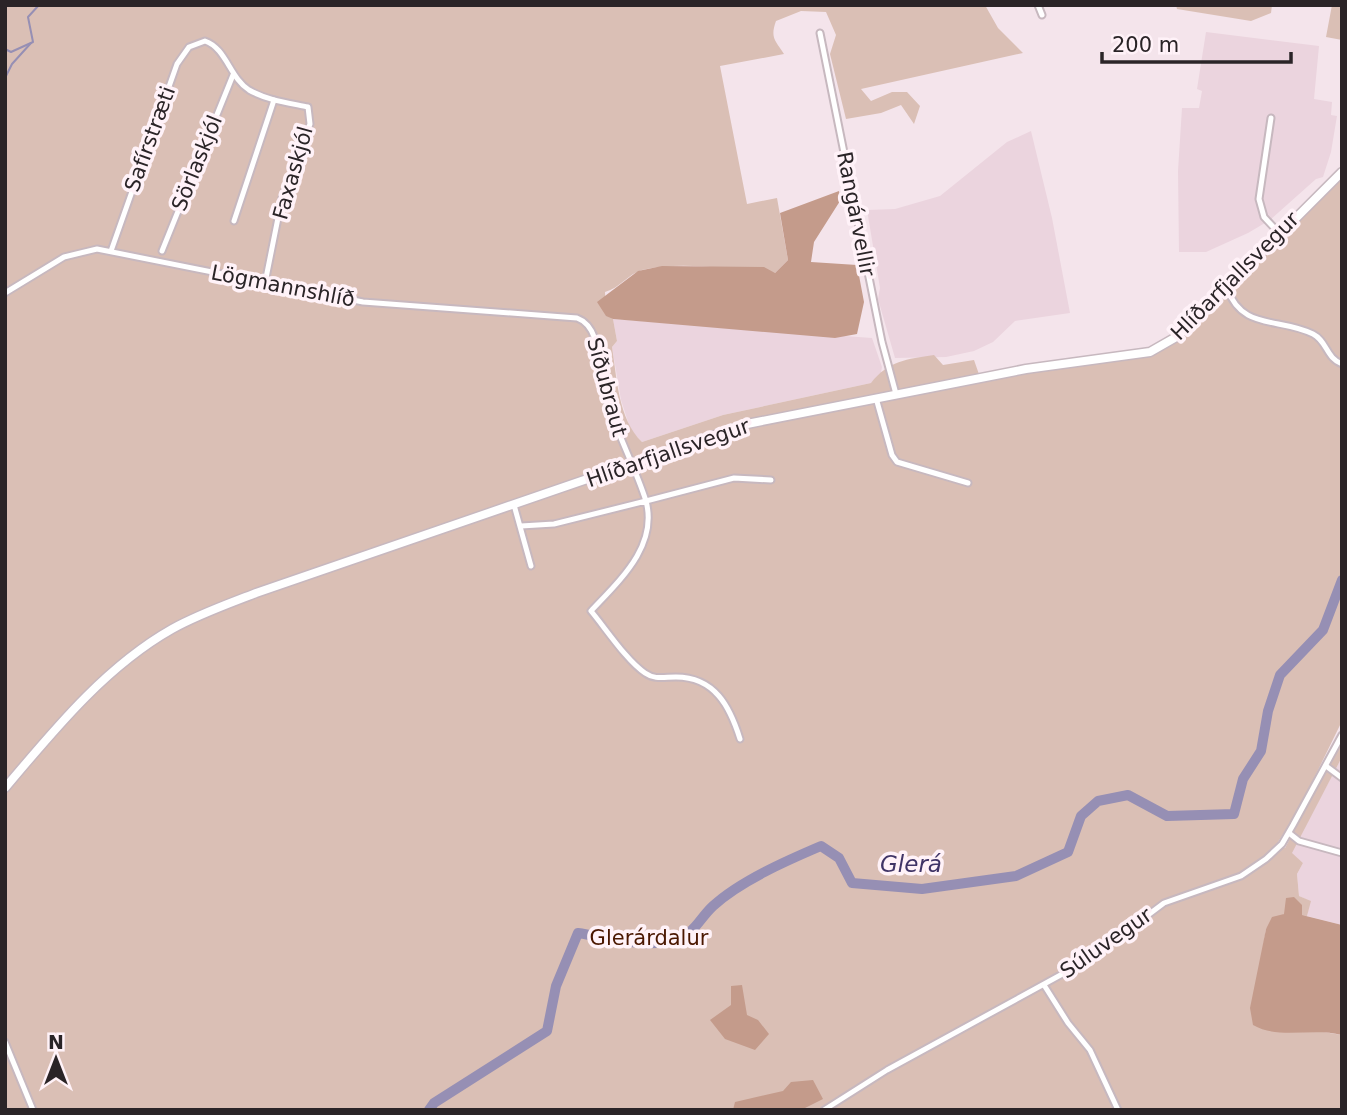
<svg xmlns="http://www.w3.org/2000/svg" width="1347" height="1115" viewBox="0 0 1347 1115" font-family="'DejaVu Sans',sans-serif">
  <style>
    .built { fill: #ebd4de }
    .green { fill: #dabfb5 }
    .forest { fill: #c49b8b }
    .lines { fill: none; stroke-linecap: round; stroke-linejoin: round }
    .stream { stroke: #968fb4; stroke-width: 2 }
    .river { stroke: #968fb4; stroke-width: 10 }
    .street-casing { stroke: #c7b8bf; stroke-width: 9 }
    .secondary-casing { stroke: #c7b8bf; stroke-width: 11 }
    .street { stroke: #fff; stroke-width: 5 }
    .secondary { stroke: #fff; stroke-width: 8 }
    .labels { text-anchor: middle; stroke-width: 7; stroke-linejoin: round; paint-order: stroke }
    .street-label { font-size: 21px; fill: #2a2427; stroke: #fff2f8 }
    .park-label { font-size: 21px; fill: #4a1700; stroke: #fff2f8 }
    .water-label { font-size: 23px; font-style: italic; fill: #403466; stroke: #fff2f8 }
  </style>
  <rect width="100%" height="100%" fill="#f4e4eb"/>
  <!-- built -->
  <g class="built">
    <polygon points="1206,32 1319,46 1314,99 1332,102 1331,115 1337,116 1331,152 1323,177 1316,179 1270,220 1248,233 1206,252 1179,252 1178,171 1182,108 1199,108 1202,91 1197,89"/>
    <polygon points="1031,131 1052,218 1070,313 1015,321 993,342 974,351 946,357 895,358 878,299 880,288 867,210 895,209 940,196 1007,142"/>
    <polygon points="613,319 872,338 882,367 880,378 871,383 723,415 642,442 631,431 621,400 612,347 617,341"/>
    <polygon points="1342,757 1342,925 1307,916 1310,901 1299,896 1297,874 1303,863 1291,853"/>
  </g>
  <!-- green -->
  <g class="green">
    <path d="M5,5H985L998,28L1023,53L861,89L871,101L892,92H907L920,106L914,124L901,105L881,113L846,119L830,54L836,35L826,12L801,11L776,21C770,38 775,40 784,54L720,66L747,204L777,198L788,260L775,273C733,270 683,260 642,270C628,274 620,288 605,292L606,315L613,319L617,341L612,347C617,378 618,419 642,442L723,415L871,383C888,361 907,359 934,355L943,365L974,360L981,380L1154,354L1192,331L1342,175V721L1298,811L1278,842L1285,848L1342,741V757L1292,853L1303,863L1297,874L1299,896L1311,901L1307,916L1284,914L1266,929L1261,960L1275,1032L1311,1030L1342,1035V1110H5Z"/>
    <polygon points="1176,5 1272,5 1271,13 1251,21 1177,9"/>
    <polygon points="1332,5 1342,5 1342,40 1326,37"/>
  </g>
  <!-- forest -->
  <g class="forest">
    <polygon points="839,191 840,201 814,242 811,262 857,265 864,302 857,334 835,338 613,319 606,316 597,302 638,271 662,266 764,267 775,273 788,260 780,213"/>
    <path d="M1294,897L1302,905V915L1342,925V1035C1313,1027 1279,1040 1253,1025L1250,1008L1266,929L1272,917L1284,914L1286,898Z"/>
    <polygon points="742,985 747,1015 758,1020 769,1034 755,1050 725,1039 710,1020 731,1005 731,986"/>
    <polygon points="813,1080 823,1099 801,1110 733,1110 735,1102 783,1091 791,1082"/>
  </g>
  <g class="lines">
    <!-- stream -->
    <g class="stream">
      <polyline points="5,49 11,52 33,42 28,17 39,5"/>
      <polyline points="5,78 12,64 31,43"/>
    </g>
    <!-- river -->
    <path class="river" d="M429,1110L434,1103L547,1031L556,986L578,933C606,937 646,949 674,940C697,932 698,920 713,906C740,881 788,860 821,846L839,858L852,883L922,889L1016,876L1068,852L1081,816L1098,801L1128,795L1167,816L1234,814L1243,779L1261,751L1268,711L1280,675L1323,630L1342,580"/>
    <defs>
      <g id="street">
        <polyline points="1038,5 1042,15"/>
        <polyline points="820,33 882,342 896,394"/>
        <polyline points="1271,118 1259,199 1264,217 1279,233"/>
        <polyline points="234,221 274,100"/>
        <path d="M111,251L177,64L189,47L205,41C226,48 230,78 249,90C266,100 289,103 308,107L310,124L282,198L265,283"/>
        <polyline points="162,251 233,75"/>
        <path d="M1227,288C1242,331 1279,317 1313,334C1327,341 1326,358 1342,364"/>
        <path d="M5,293L64,257L97,249L363,302L577,318C602,327 598,368 604,390C614,429 634,463 646,501L734,478L771,480"/>
        <polyline points="876,398 892,455 897,462 968,483"/>
        <polyline points="514,505 531,566"/>
        <path d="M521,526L554,524L646,501C658,546 620,580 591,611C606,629 627,661 645,673C655,680 664,677 676,677C715,677 730,707 740,739"/>
        <polyline points="1326,766 1342,778"/>
        <polyline points="1289,833 1299,841 1342,853"/>
        <polyline points="1044,985 1068,1023 1090,1050 1118,1110"/>
        <polyline points="5,1042 33,1110"/>
        <polyline points="824,1110 887,1070 1088,960 1164,903 1241,876 1266,859 1282,844 1293,825 1342,735"/>
      </g>
      <path id="secondary" d="M5,788C54,730 105,667 172,629C199,614 228,604 256,593L747,424L1026,369L1150,352L1178,336L1342,172"/>
    </defs>
    <!-- street casing -->
    <use href="#street" class="street-casing"/>
    <!-- secondary casing -->
    <use href="#secondary" class="secondary-casing"/>
    <!-- street -->
    <use href="#street" class="street"/>
    <!-- secondary -->
    <use href="#secondary" class="secondary"/>
  </g>
  <g class="labels">
    <!-- street labels -->
    <g class="street-label">
      <text transform="translate(150 139) rotate(-70)" y="7">Safírstræti</text>
      <text transform="translate(197 163) rotate(-68)" y="7">Sörlaskjól</text>
      <text transform="translate(293 173) rotate(-74)" y="7">Faxaskjól</text>
      <text transform="translate(856 214) rotate(79)" y="7">Rangárvellir</text>
      <text transform="translate(1235 276) rotate(-45)" y="7">Hlíðarfjallsvegur</text>
      <text transform="translate(283 286) rotate(11)" y="7">Lögmannshlíð</text>
      <text transform="translate(607 387) rotate(75)" y="7">Síðubraut</text>
      <text transform="translate(668 453) rotate(-19)" y="7">Hlíðarfjallsvegur</text>
      <text transform="translate(1106 943) rotate(-35)" y="7">Súluvegur</text>
    </g>
    <!-- park labels -->
    <g class="park-label">
      <text x="649" y="945">Glerárdalur</text>
    </g>
    <!-- water labels -->
    <g class="water-label">
      <text x="911" y="872">Glerá</text>
    </g>
  </g>
  <!-- border -->
  <rect width="1347" height="1115" fill="none" stroke="#2a2427" stroke-width="14"/>
  <!-- north arrow -->
  <g transform="translate(56 1059)" stroke="#fff2f8" stroke-width="5" paint-order="stroke">
  <path d="M0-5L12 26L0 18L-12 26Z" fill="#2a2427"/>
  <text y="-10" font-size="19" font-weight="bold" text-anchor="middle" fill="#2a2427">N</text>
  </g>
  <!-- scale -->
  <path d="M1102 52v10h189v-10" fill="none" stroke="#2a2427" stroke-width="3.5"/>
  <text x="1112" y="52" font-size="21" fill="#2a2427" stroke="#fff2f8" stroke-width="5" paint-order="stroke">200 m</text>
</svg>
